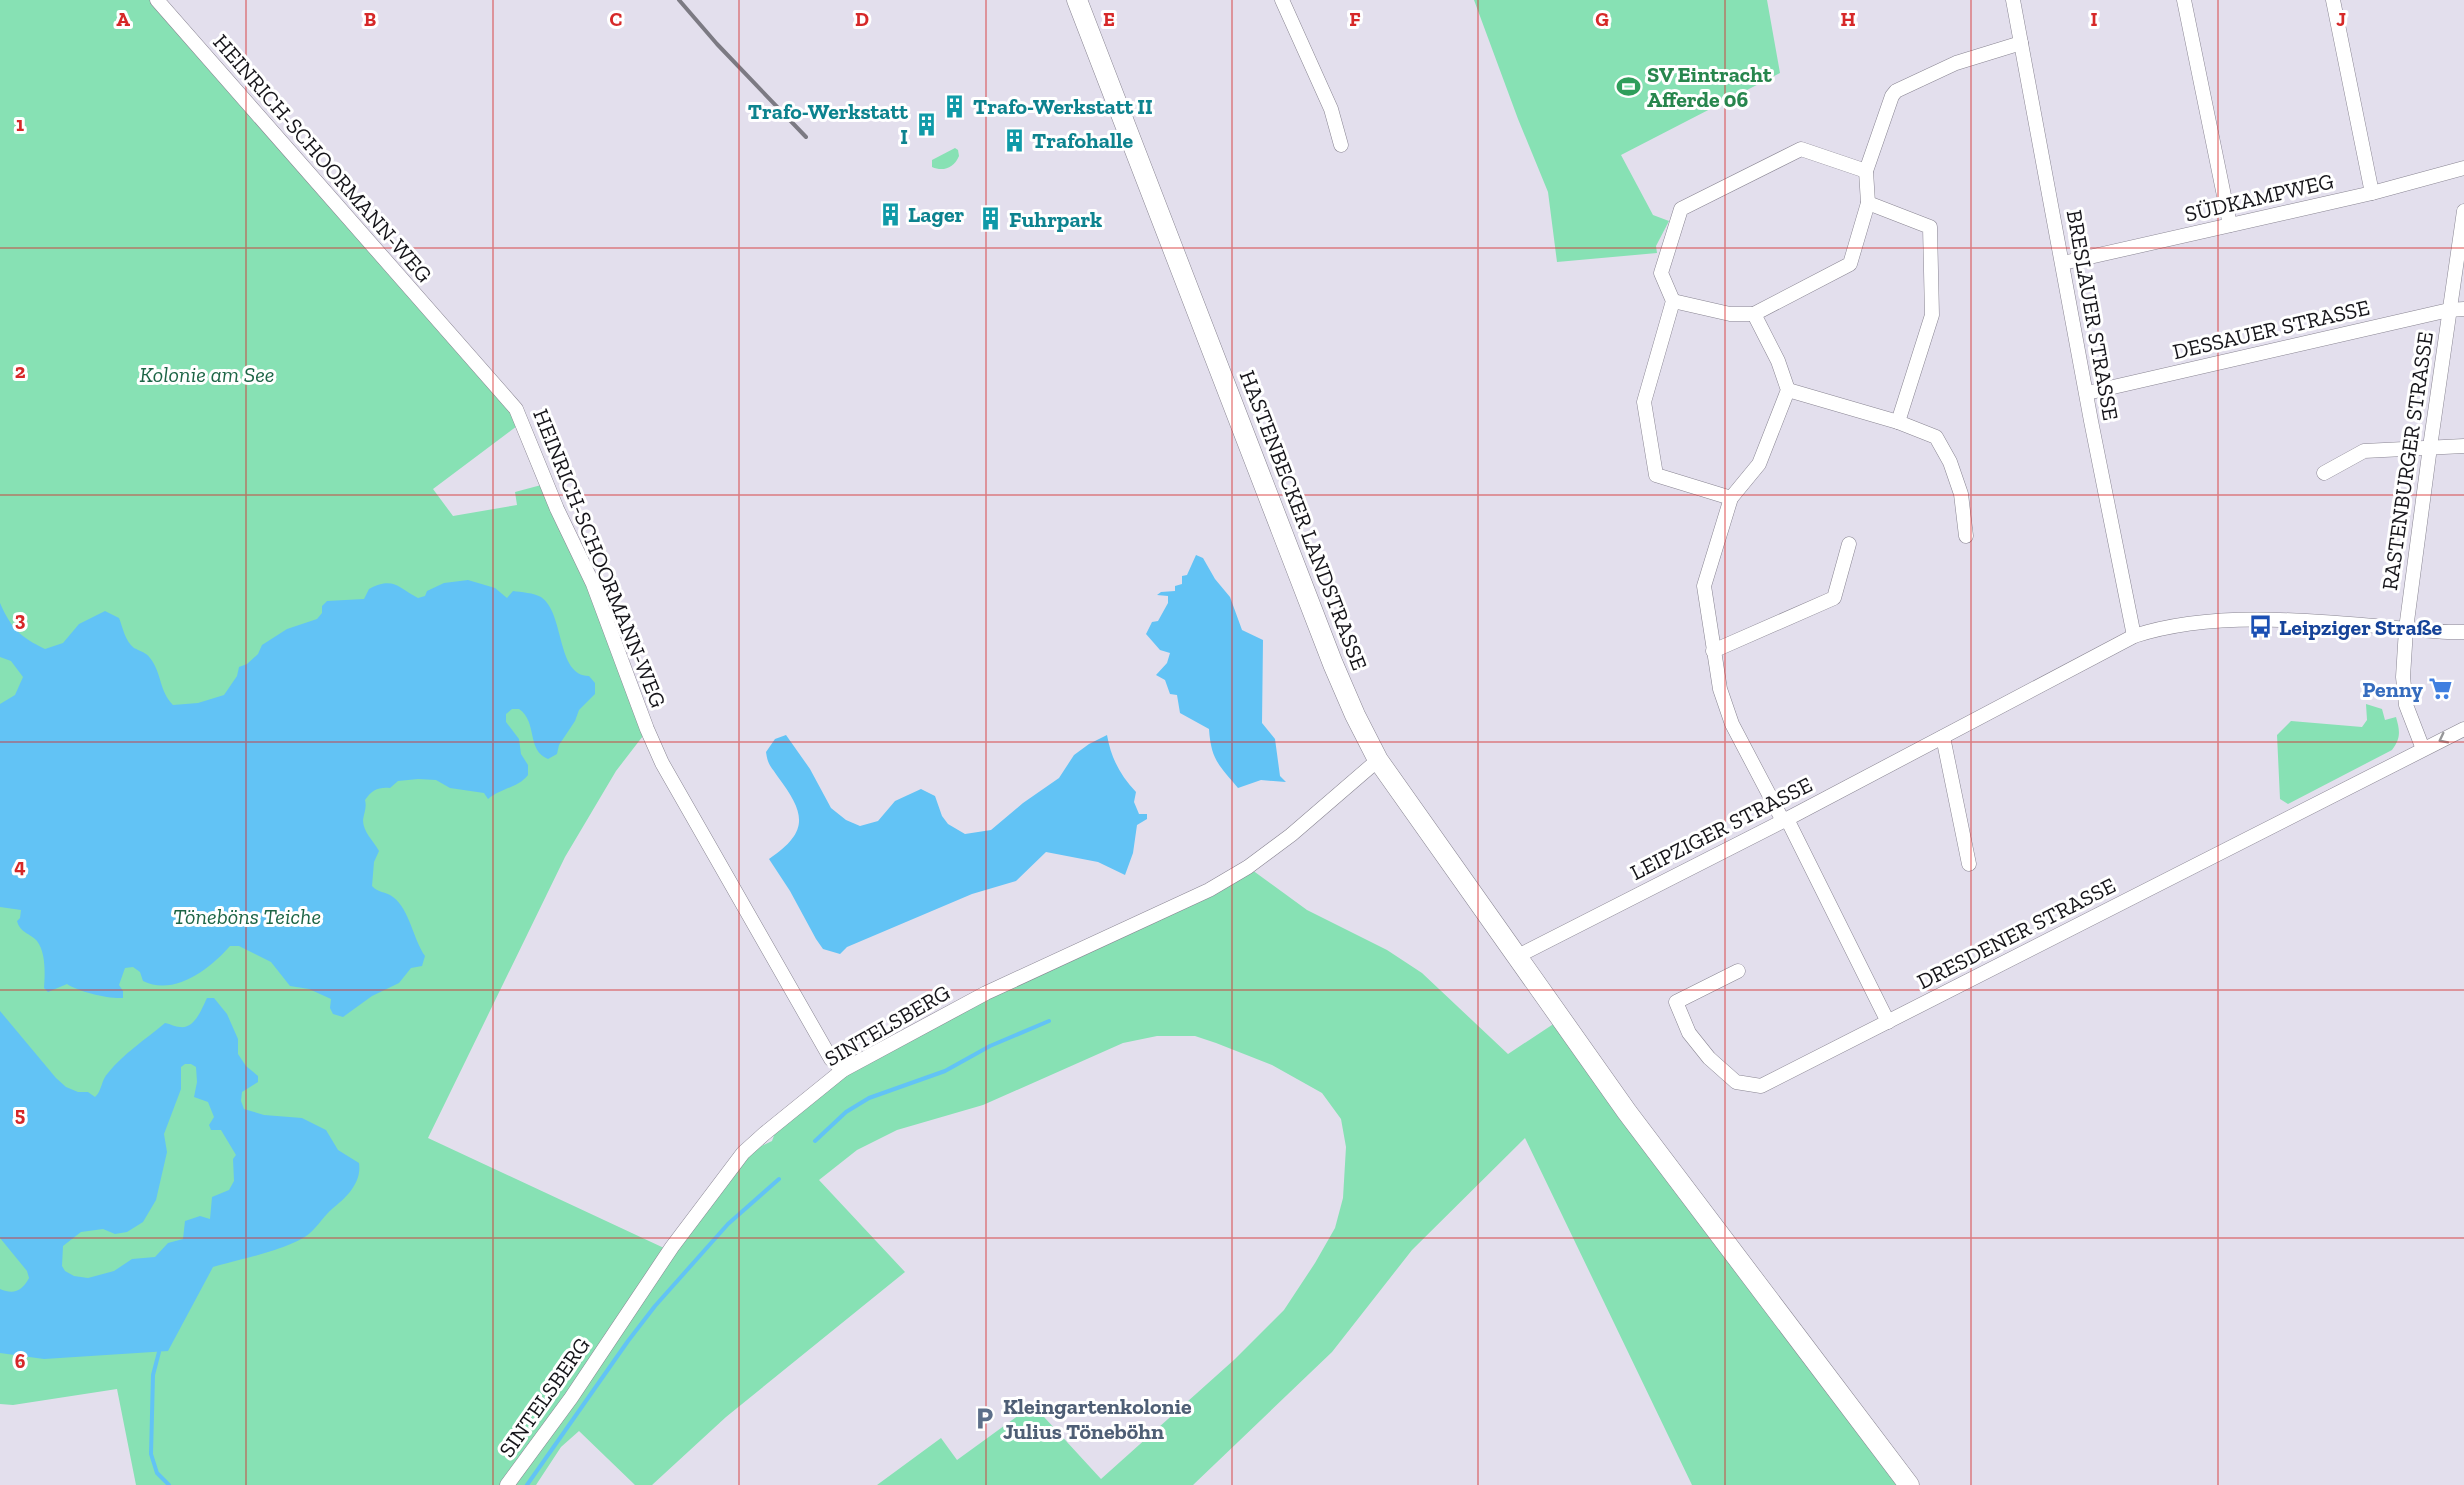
<svg xmlns="http://www.w3.org/2000/svg" width="2464" height="1485" viewBox="0 0 2464 1485" font-family="'Zilla Slab',serif">
  <style>
    .green { fill: #87e1b4 }
    .water { fill: #62c3f5; fill-rule: evenodd }
    .lines { fill: none; stroke-linecap: round; stroke-linejoin: round }
    .stream { stroke: #62c3f5; stroke-width: 4 }
    .minor-casing { stroke: #898592; stroke-width: 15 }
    .secondary-casing { stroke: #898592; stroke-width: 21 }
    .minor { stroke: #fff; stroke-width: 14 }
    .secondary { stroke: #fff; stroke-width: 20 }
    .rail { stroke: #7c7a83; stroke-width: 4 }
    .oneway { stroke: #969698 }
    .grid { fill: none; stroke: #d62828; stroke-width: 1.5; stroke-opacity: 0.55 }
    .labels { text-anchor: middle; stroke-width: 6; stroke-linejoin: round; paint-order: stroke }
    .leisure-label { font-size: 22px; font-weight: bold; fill: #27864d; stroke: #fff; text-anchor: start }
    .culture-label { font-size: 22px; font-weight: bold; fill: #0d838f; stroke: #fff; text-anchor: start }
    .street-label { font-size: 22px; fill: #16151a; stroke: #fff }
    .park-label { font-size: 22px; font-style: italic; fill: #1d6546; stroke: #fff }
    .transit-label { font-size: 22px; font-weight: bold; fill: #164399; stroke: #fff; text-anchor: start }
    .shop-label { font-size: 22px; font-weight: bold; fill: #366cbe; stroke: #fff; text-anchor: end }
    .service-label { font-size: 22px; font-weight: bold; fill: #4e5e75; stroke: #fff; text-anchor: start }
    .grid-label { font-size: 20px; text-anchor: middle; font-weight: bold; fill: #d62828; stroke: #fff; stroke-width: 6; stroke-linejoin: round; paint-order: stroke }
  </style>
  <rect width="100%" height="100%" fill="#e3dfed"/>
  <!-- green -->
  <g class="green">
    <polygon points="0,0 153,0 521,423 433,489 453,516 517,505 515,492 545,484 591,589 646,732 616,771 565,857 428,1138 664,1248 572,1386 502,1485 136,1485 117,1389 13,1405 0,1404"/>
    <polygon points="1474,0 1767,0 1780,73 1621,155 1653,215 1669,221 1656,246 1657,253 1557,262 1548,192 1518,119"/>
    <path d="M955,148L958,150L959,156C954,168 943,172 932,167V160Z"/>
    <path d="M2366,704L2382,709L2385,720L2396,717C2400,731 2401,738 2392,750L2288,804L2280,799L2277,735L2291,721L2362,727L2367,720Z"/>
    <polygon points="1248,867 1307,910 1387,950 1422,973 1508,1054 1561,1019 1909,1485 1692,1485 1525,1138 1412,1250 1332,1352 1193,1485 877,1485 941,1438 957,1460 1033,1405 1101,1479 1235,1359 1284,1310 1315,1263 1335,1228 1343,1198 1346,1147 1341,1119 1322,1093 1272,1065 1216,1043 1195,1036 1157,1036 1123,1043 983,1105 897,1130 857,1150 819,1180 905,1272 726,1417 652,1485 635,1485 579,1431 561,1447 536,1485 513,1485 674,1253 753,1150 772,1141 776,1130 848,1074 986,993"/>
  </g>
  <!-- water -->
  <g class="water">
    <path d="M1196,555L1203,558L1215,579L1230,597L1242,630L1263,640L1262,723L1275,739L1280,776L1286,782L1261,780L1238,788C1219,765 1211,760 1209,729L1180,713L1177,695L1170,694L1165,680L1156,675L1167,663L1170,653L1160,650L1146,634L1152,622L1158,621L1168,603V596L1157,595L1161,592L1175,591V586L1182,584V576L1187,575Z"/>
    <path d="M468,580L495,588L507,598L513,591C521,592 534,593 541,597C565,613 556,676 589,676L595,683V694L579,710L575,721L559,745L557,754L548,759C526,750 538,722 519,709H512L506,714V722L519,739L521,754L528,765V775C518,788 503,787 488,799L484,793L450,788L436,780L418,779L398,781L390,788C378,787 372,790 365,800C367,808 364,812 363,820C363,832 373,840 379,851L374,862L372,886C378,893 385,891 393,897C410,910 413,939 425,956L422,966L411,968L399,983L372,996L343,1017L333,1014L330,1008L331,999L309,989L290,986L271,962L239,946H230C211,968 174,997 143,981L140,972L133,967L125,968L119,985L123,991V998C108,999 79,992 67,984L48,992L44,988C45,974 46,953 37,941C30,933 20,933 17,921L20,918L21,910L0,907V704L15,695L23,677L11,661L0,657V603C11,628 20,637 45,649L63,643L79,624L105,611L119,618C123,628 125,641 134,648C140,651 147,653 150,658C162,673 159,691 173,705L198,703L224,695L237,676L239,667L247,664L258,654L262,645L287,629L317,619L322,613V606L327,601L364,599L369,589C394,576 398,588 418,598L425,596L427,591L444,583Z"/>
    <path d="M786,735L810,769L831,808L846,820L860,826L878,821L895,801L921,789L935,796L942,816L948,824L965,834L991,830L1023,803L1059,778L1074,755L1089,744L1107,735C1111,758 1120,775 1136,792L1134,802L1139,814H1147V819L1137,825L1133,853L1125,875L1098,862L1046,852L1016,881L972,894L847,947L840,954L823,949L816,939L790,891L769,859C809,832 806,814 778,777C771,766 768,766 766,752L775,739Z"/>
    <path d="M207,998H214L227,1014L238,1039V1054L246,1066L258,1076V1082L242,1092L241,1101L244,1109L264,1115L302,1118L326,1130L338,1150L359,1163C362,1183 346,1198 332,1209C324,1216 318,1226 310,1233C292,1249 237,1260 213,1267L168,1351L44,1359L0,1353V1289C14,1295 22,1291 29,1278L27,1271L0,1238V1011L56,1078L66,1087L78,1092H88L95,1097C102,1091 101,1080 108,1073C123,1054 146,1039 165,1023C171,1024 175,1027 180,1027C195,1029 202,1008 207,998ZM185,1064H191L196,1067L197,1082L194,1097L208,1102L214,1117L209,1125L211,1130H221L236,1155L233,1159L234,1181L229,1190L212,1197L210,1219L200,1216L185,1221L183,1239L168,1243L155,1257L132,1259L114,1271L88,1278L74,1276L65,1271L62,1266L63,1246L81,1232L103,1229L115,1234L127,1232L143,1222L156,1200L167,1152L164,1134L181,1089V1067Z"/>
  </g>
  <g class="lines">
    <!-- stream -->
    <g class="stream">
      <polyline points="815,1141 846,1112 869,1098 945,1071 990,1046 1049,1021"/>
      <polyline points="159,1352 153,1375 151,1454 157,1473 169,1485"/>
      <polyline points="527,1485 628,1341 655,1306 728,1224 779,1179"/>
    </g>
    <defs>
      <g id="minor">
        <polyline points="157,0 516,409 557,509 593,584 647,729 662,763 831,1059 843,1070"/>
        <polyline points="1282,0 1331,109 1341,145"/>
        <polyline points="2013,0 2091,421 2134,636"/>
        <polyline points="2184,0 2230,225"/>
        <polyline points="2333,0 2372,193"/>
        <polyline points="1868,203 1930,227 1932,315 1898,422"/>
        <polyline points="2063,263 2372,193 2464,168"/>
        <polyline points="1673,301 1730,314 1754,314"/>
        <polyline points="1788,390 1898,422 1936,437 1950,462 1961,494 1966,536"/>
        <polyline points="2087,393 2449,310 2464,309"/>
        <polyline points="2324,473 2364,451 2464,446"/>
        <polyline points="1731,498 1656,475 1644,402 1673,301 1661,273 1681,209 1801,149 1866,171"/>
        <polyline points="1713,651 1834,598 1849,544"/>
        <polyline points="1943,737 1969,864"/>
        <polyline points="2423,749 2406,705 2403,677 2406,629 2430,447 2464,211"/>
        <polyline points="1787,819 1888,1022"/>
        <polyline points="1783,821 1732,724 1720,689 1704,586 1731,498 1759,464 1788,390 1778,361 1754,314 1850,264 1868,203 1866,171 1892,96 1896,91 1956,63 2021,43"/>
        <path d="M1518,956L1787,819L2134,636C2228,605 2351,626 2448,632H2464"/>
        <polyline points="1738,971 1676,1002 1689,1033 1709,1058 1736,1082 1761,1086 2464,729"/>
        <polyline points="507,1485 571,1398 672,1247 743,1153 764,1134 843,1070 986,993 1209,890 1248,867 1291,835 1378,760"/>
      </g>
      <polyline id="secondary" points="1077,0 1333,664 1355,715 1378,760 1627,1112 1909,1485"/>
    </defs>
    <!-- minor casing -->
    <use href="#minor" class="minor-casing"/>
    <!-- secondary casing -->
    <use href="#secondary" class="secondary-casing"/>
    <!-- minor -->
    <use href="#minor" class="minor"/>
    <!-- secondary -->
    <use href="#secondary" class="secondary"/>
    <!-- rail -->
    <polyline class="rail" points="679,0 717,44 806,137"/>
  </g>
  <!-- one-way arrows -->
  <defs><path id="oneway-chevron" d="M-2-3.5L2.5 0L-2 3.5" fill="none" stroke-width="1.6" stroke-linecap="round" stroke-linejoin="round" transform="scale(1.5)"/></defs>
  <use class="oneway" href="#oneway-chevron" transform="translate(2443 739) rotate(153)"/>
  <!-- grid -->
  <path class="grid" d="M246,0V1485M493,0V1485M739,0V1485M986,0V1485M1232,0V1485M1478,0V1485M1725,0V1485M1971,0V1485M2218,0V1485M0,248H2464M0,495H2464M0,742H2464M0,990H2464M0,1238H2464"/>
  <!-- icons -->
  <defs>
    <symbol id="stadium-bare" viewBox="-9 -9 18 18"><path d="M0-5a6.5 5 0 1 0 0 10a6.5 5 0 1 0 0-10ZM-3.5-1.8h7v3.6h-7Z" fill="#2e9e5b" stroke="#fff" stroke-width="2.5" paint-order="stroke"/></symbol>
    <symbol id="building-bare" viewBox="-9 -9 18 18"><path d="M-4-6H4V6H1V3H-1V6H-4ZM-2.5-4.3h1.7v1.8h-1.7ZM.8-4.3h1.7v1.8H.8ZM-2.5-1h1.7V.8h-1.7ZM.8-1h1.7V.8H.8Z" fill="#0f9aa8" stroke="#fff" stroke-width="2.5" paint-order="stroke"/></symbol>
    <symbol id="bus-bare" viewBox="-9 -9 18 18"><path d="M-5-6H5V4H4V6H2V4H-2V6H-4V4H-5ZM-3.5-4V0h7V-4ZM-3.5 1.2v1.5H-2V1.2ZM2 1.2v1.5H3.5V1.2Z" fill="#1a4fb4" stroke="#fff" stroke-width="2.5" paint-order="stroke"/></symbol>
    <symbol id="supermarket-bare" viewBox="-9 -9 18 18"><path d="M-6-5.5h2.5l.6 2H6L4.5 2H-2.5L-4.4-4H-6ZM-1.5 3.2a1.3 1.3 0 1 0 .1 0ZM3 3.2a1.3 1.3 0 1 0 .1 0Z" fill="#3f7fe0" stroke="#fff" stroke-width="2.5" paint-order="stroke"/></symbol>
    <symbol id="parking-bare" viewBox="-9 -9 18 18"><path d="M-3.5-5.5H1a3.5 3.5 0 0 1 0 7H-1V5.5H-3.5ZM-1-3.4V-.6H.8a1.4 1.4 0 0 0 0-2.8Z" fill="#5c6f8a" stroke="#fff" stroke-width="2.5" paint-order="stroke"/></symbol>
  </defs>
  <g fill-rule="evenodd">
    <use href="#stadium-bare" x="1612" y="70" width="33" height="33"/>
    <use href="#building-bare" x="938" y="90" width="33" height="33"/>
    <use href="#building-bare" x="910" y="108" width="33" height="33"/>
    <use href="#building-bare" x="998" y="124" width="33" height="33"/>
    <use href="#building-bare" x="874" y="198" width="33" height="33"/>
    <use href="#building-bare" x="974" y="202" width="33" height="33"/>
    <use href="#bus-bare" x="2244" y="610" width="33" height="33"/>
    <use href="#supermarket-bare" x="2424" y="672" width="33" height="33"/>
    <use href="#parking-bare" x="968" y="1402" width="33" height="33"/>
  </g>
  <g class="labels">
    <!-- leisure labels -->
    <g class="leisure-label">
      <text x="1647" y="82">SV Eintracht<tspan x="1647" dy="25">Afferde 06</tspan></text>
    </g>
    <!-- culture labels -->
    <g class="culture-label">
      <text x="973" y="114">Trafo-Werkstatt II</text>
      <text x="908" y="119" text-anchor="end">Trafo-Werkstatt<tspan x="908" dy="25">I</tspan></text>
      <text x="1032" y="148">Trafohalle</text>
      <text x="908" y="222">Lager</text>
      <text x="1009" y="227">Fuhrpark</text>
    </g>
    <!-- street labels -->
    <g class="street-label">
      <text transform="translate(323 158) rotate(49)" y="8">HEINRICH-SCHOORMANN-WEG</text>
      <text transform="translate(2259 197) rotate(-13)" y="8">SÜDKAMPWEG</text>
      <text transform="translate(2093 315) rotate(80)" y="8">BRESLAUER STRASSE</text>
      <text transform="translate(2271 329) rotate(-13)" y="8">DESSAUER STRASSE</text>
      <text transform="translate(2407 461) rotate(-82)" y="8">RASTENBURGER STRASSE</text>
      <text transform="translate(1304 520) rotate(69)" y="8">HASTENBECKER LANDSTRASSE</text>
      <text transform="translate(600 558) rotate(68)" y="8">HEINRICH-SCHOORMANN-WEG</text>
      <text transform="translate(1721 828) rotate(-27)" y="8">LEIPZIGER STRASSE</text>
      <text transform="translate(2016 933) rotate(-27)" y="8">DRESDENER STRASSE</text>
      <text transform="translate(887 1025) rotate(-30)" y="8">SINTELSBERG</text>
      <text transform="translate(544 1397) rotate(-55)" y="8">SINTELSBERG</text>
    </g>
    <!-- park labels -->
    <g class="park-label">
      <text x="207" y="382">Kolonie am See</text>
      <text x="247" y="924">Töneböns Teiche</text>
    </g>
    <!-- transit labels -->
    <g class="transit-label">
      <text x="2279" y="635">Leipziger Straße</text>
    </g>
    <!-- shop labels -->
    <g class="shop-label">
      <text x="2423" y="697">Penny</text>
    </g>
    <!-- service labels -->
    <g class="service-label">
      <text x="1003" y="1414">Kleingartenkolonie<tspan x="1003" dy="25">Julius Töneböhn</tspan></text>
    </g>
  </g>
  <g class="grid-label">
    <text x="123" y="26">A</text>
    <text x="370" y="26">B</text>
    <text x="616" y="26">C</text>
    <text x="862" y="26">D</text>
    <text x="1109" y="26">E</text>
    <text x="1355" y="26">F</text>
    <text x="1602" y="26">G</text>
    <text x="1848" y="26">H</text>
    <text x="2094" y="26">I</text>
    <text x="2341" y="26">J</text>
    <text x="20" y="131">1</text>
    <text x="20" y="378">2</text>
    <text x="20" y="626">3</text>
    <text x="20" y="873">4</text>
    <text x="20" y="1121">5</text>
    <text x="20" y="1368">6</text>
  </g>
</svg>
